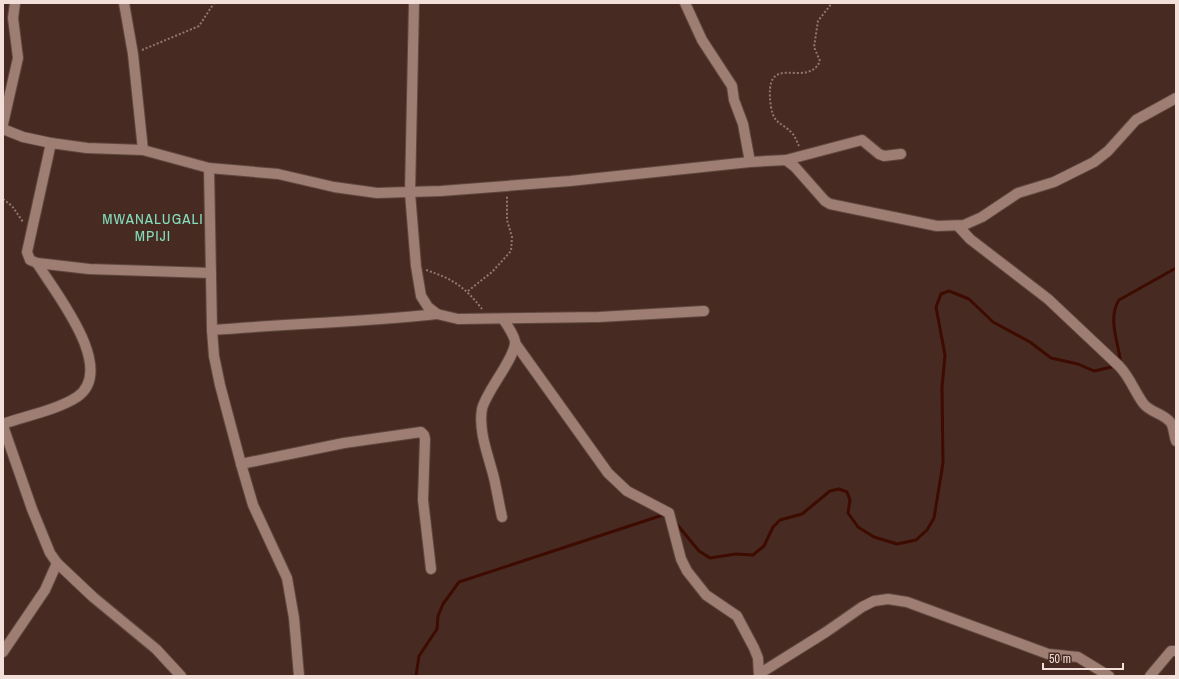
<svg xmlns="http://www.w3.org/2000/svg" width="1179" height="679" viewBox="0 0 1179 679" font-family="'Archivo Narrow',sans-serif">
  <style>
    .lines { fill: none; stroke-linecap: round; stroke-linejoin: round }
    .stream { stroke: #3e0b00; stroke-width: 3 }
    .minor-casing { stroke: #5f4840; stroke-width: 12 }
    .path { stroke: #907870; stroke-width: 2; stroke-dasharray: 2 2; stroke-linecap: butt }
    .minor { stroke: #9e7d72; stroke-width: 10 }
    .labels { text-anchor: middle; stroke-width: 4; stroke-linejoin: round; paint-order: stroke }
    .quarter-label { font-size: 15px; letter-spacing: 1px; fill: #83debd; stroke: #472b22 }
  </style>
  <rect width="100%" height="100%" fill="#472b22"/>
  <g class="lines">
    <!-- stream -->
    <g class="stream">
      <path d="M1120,363V358C1117,339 1108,317 1119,300L1176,268"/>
      <polyline points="675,522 699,551 710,558 736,554 753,555 764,546 773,527 780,520 802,514 830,491 839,489 847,492 850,500 848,513 858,527 874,537 897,544 916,540 927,530 934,518 943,463 942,387 945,355 936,307 941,294 949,291 969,299 993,322 1030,342 1051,358 1078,364 1094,371 1116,366"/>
      <polyline points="416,676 419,656 437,629 438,616 443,604 459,582 666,514"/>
    </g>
    <defs>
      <g id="minor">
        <polyline points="124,3 133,54 143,150"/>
        <polyline points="414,3 410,193 416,266 421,296 428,307 437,314 458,319 599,317 704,311"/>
        <polyline points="685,3 702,40 732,86 734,100 743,124 750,162"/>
        <polyline points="3,124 18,58 13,18 15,3"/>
        <polyline points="3,129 23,137 51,143 87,148 143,150 209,168 278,174 334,187 377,193 441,191 570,181 750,162 786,160 795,167 825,201 830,204 937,226 964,225 982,217 1018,193 1054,182 1094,162 1108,151 1136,120 1176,98"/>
        <polyline points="51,143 27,252 30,260 37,263 89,269 211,273"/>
        <polyline points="786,160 862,140 879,154 884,156 901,154"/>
        <polyline points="209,168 212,330 214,356 220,385 241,464 253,505 287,578 294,618 299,676"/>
        <path d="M958,226L970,239L1048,299L1119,366C1130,377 1134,391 1143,403C1150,413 1164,413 1171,423C1174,428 1174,436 1176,441"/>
        <path d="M212,330C287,324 362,322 437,314"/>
        <polyline points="515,343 608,473 627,491 669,513 681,559 687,571 706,595 737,616 754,648 758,658 759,676"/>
        <path d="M3,424C25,416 57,410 77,397C118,369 54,291 37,263"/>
        <polyline points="3,426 32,509 50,553 57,563 93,597 156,649 181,676"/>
        <polyline points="241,464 344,443 421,432 424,435 425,439 423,500 431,569"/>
        <path d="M502,517C499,504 497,491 494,478C489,457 478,432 482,409C486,391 517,356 515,341C513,333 508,326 503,319"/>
        <polyline points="3,652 45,590 57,563"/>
        <polyline points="759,674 826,632 862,607 874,601 888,599 907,602 1048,654 1078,657 1109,676"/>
        <polyline points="1150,676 1171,651 1176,651"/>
      </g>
    </defs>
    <!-- minor casing -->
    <use href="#minor" class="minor-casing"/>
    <!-- path -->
    <g class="path">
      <polyline points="142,50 199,26 214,3"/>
      <path d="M799,146C797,142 795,136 792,133C782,122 774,125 771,107C762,47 807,91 820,61L814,47L818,21L832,3"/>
      <polyline points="3,199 12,206 23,222"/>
      <path d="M426,270C453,279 464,286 482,309"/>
      <polyline points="468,291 492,272 511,251 512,237 507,220 507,195"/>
    </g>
    <!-- minor -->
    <use href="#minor" class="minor"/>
  </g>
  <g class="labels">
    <!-- quarter labels -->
    <g class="quarter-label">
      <text x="153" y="224">MWANALUGALI<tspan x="153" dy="17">MPIJI</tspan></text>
    </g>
  </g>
  <!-- border -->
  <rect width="1179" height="679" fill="none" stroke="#f2dfd9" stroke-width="8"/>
  <!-- scale -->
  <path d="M1043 663v6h80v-6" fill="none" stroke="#f2dfd9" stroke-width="2"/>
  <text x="1049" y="663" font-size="12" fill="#f2dfd9" stroke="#472b22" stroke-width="3" paint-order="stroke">50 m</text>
</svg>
